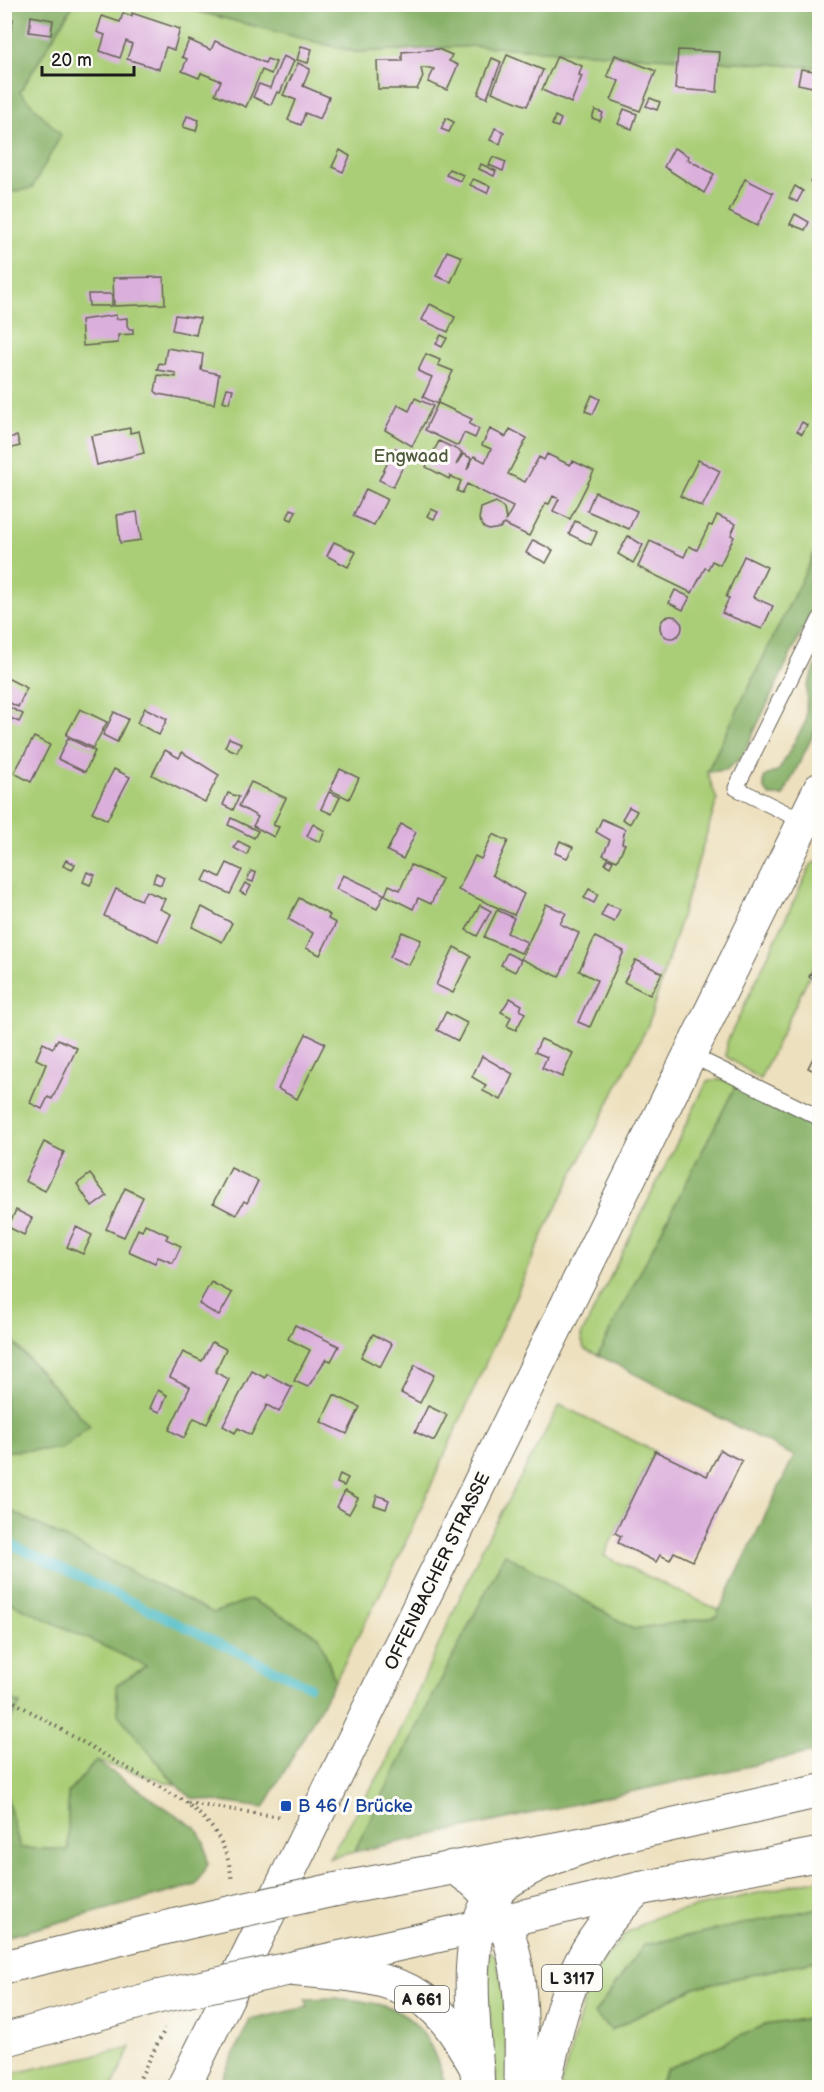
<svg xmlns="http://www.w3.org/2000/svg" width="824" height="2092" viewBox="0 0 824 2092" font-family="'Balsamiq Sans',sans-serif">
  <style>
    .green { fill: #aace77; stroke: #63754a; stroke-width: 1.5 }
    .forest { fill: #87b168; stroke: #526642; stroke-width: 1.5 }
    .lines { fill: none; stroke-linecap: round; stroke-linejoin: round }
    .stream { stroke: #4dbbc5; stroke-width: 9 }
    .building { fill: #dbafdc }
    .service-casing { stroke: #656155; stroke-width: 17 }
    .secondary-casing { stroke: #656155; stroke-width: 35 }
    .motorway-casing { stroke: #656155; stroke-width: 35 }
    .path { stroke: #656155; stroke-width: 4; stroke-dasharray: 1.5 4.5; stroke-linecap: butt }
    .service { stroke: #fff; stroke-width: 15 }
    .secondary { stroke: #fff; stroke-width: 33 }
    .motorway { stroke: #fff; stroke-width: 33 }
    .secondary-bridge-casing { stroke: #656155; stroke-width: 35; stroke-linecap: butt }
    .secondary-bridge { stroke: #fff; stroke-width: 33 }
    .transit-dot { fill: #1a4fb4; stroke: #fdfcf7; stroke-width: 2 }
    .labels { text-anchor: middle; stroke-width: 6; stroke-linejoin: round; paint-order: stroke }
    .shield { fill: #fdfcf7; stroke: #605f5e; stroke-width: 1.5 }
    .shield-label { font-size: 16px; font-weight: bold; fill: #1c1c1c }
    .park-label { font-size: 18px; fill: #4e5a3c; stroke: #fdfcf7 }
    .street-label { font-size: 18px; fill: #1c1c1c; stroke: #fdfcf7 }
    .transit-label { font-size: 18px; fill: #164399; stroke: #fdfcf7; text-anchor: start }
  </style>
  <rect width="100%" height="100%" fill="#fdfcf7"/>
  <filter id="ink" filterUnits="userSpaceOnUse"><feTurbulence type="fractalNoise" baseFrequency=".0167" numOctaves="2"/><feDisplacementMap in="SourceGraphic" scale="12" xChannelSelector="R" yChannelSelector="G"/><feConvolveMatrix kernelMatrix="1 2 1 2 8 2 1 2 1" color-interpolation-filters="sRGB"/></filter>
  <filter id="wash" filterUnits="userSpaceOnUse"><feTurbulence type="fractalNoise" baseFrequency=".008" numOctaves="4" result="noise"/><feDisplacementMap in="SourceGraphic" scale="24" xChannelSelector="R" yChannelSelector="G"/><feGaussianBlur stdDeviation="1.35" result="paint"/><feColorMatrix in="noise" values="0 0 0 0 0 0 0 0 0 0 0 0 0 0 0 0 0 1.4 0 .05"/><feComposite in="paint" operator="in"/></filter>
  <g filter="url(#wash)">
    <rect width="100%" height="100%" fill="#ede0be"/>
    <!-- green -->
    <g class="green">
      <polygon points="73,5 173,5 355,52 477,46 819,67 819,544 707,772 717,800 648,1025 546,1228 399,1557 335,1681 319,1636 250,1599 213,1614 5,1508 5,1451 61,1449 90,1426 5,1333 5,193 32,188 19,93"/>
      <polygon points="817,861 820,861 819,955 760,1079 726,1056 727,1042 811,865"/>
      <polygon points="719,1079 736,1085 598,1355 584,1349 581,1336 707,1082"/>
      <polygon points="560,1405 655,1451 604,1556 719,1610 716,1617 633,1629 505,1554 354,1852 329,1858 385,1765 482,1548"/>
      <polygon points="5,1600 147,1666 118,1714 176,1785 96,1761 68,1793 68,1850 20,1848 5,1790 4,1730 20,1705 5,1696"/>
      <polygon points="819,1879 819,1908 645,1945 611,2030 695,1987 819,1960 819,2017 765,2025 667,2069 657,2087 560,2088 587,1992 600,1964 626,1934 654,1917"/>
      <polygon points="489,1952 496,1956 503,1990 509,2087 496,2087 488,1998"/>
      <polygon points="131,2047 112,2087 5,2087 5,2075"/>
    </g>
    <!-- forest -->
    <g class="forest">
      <polygon points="5,5 73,5 20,92 61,135 32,188 5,193"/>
      <polygon points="173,5 819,5 819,67 477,46 355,52"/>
      <polygon points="819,544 819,595 742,757 726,770 707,772"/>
      <polygon points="819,659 819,723 783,796 770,796 764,789 764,777 779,770 806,721 807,687"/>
      <polygon points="736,1085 819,1128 819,1751 354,1852 505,1554 633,1629 716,1617 794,1456 598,1355"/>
      <polygon points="4,1333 90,1426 61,1449 5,1451"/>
      <polygon points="5,1508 213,1613 250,1599 319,1636 335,1681 264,1808 192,1798 176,1785 118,1714 116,1685 146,1666 5,1600"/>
      <polygon points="5,1696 20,1704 5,1730"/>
      <polygon points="96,1761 197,1829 204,1842 208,1864 196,1885 5,1937 5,1790 20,1848 68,1850 68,1793"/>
      <polygon points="819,1908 819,1960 695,1987 611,2030 594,2014 644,1945"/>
      <path d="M334,1998C405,2003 426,2019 446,2087H218L250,2020L308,2007L306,1999Z"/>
      <polygon points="819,2017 819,2087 657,2087 667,2069 765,2025"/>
    </g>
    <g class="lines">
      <!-- stream -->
      <polyline class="stream" points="4,1541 309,1686"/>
    </g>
    <g id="blocks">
      <!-- building -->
      <g class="building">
        <polygon points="123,13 132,16 132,13 180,29 174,50 166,47 159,69 127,59 132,44 126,41 120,58 100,51 105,35 97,32 102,16 120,22"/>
        <polygon points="31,16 53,20 51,35 29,32"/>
        <polygon points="4,17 13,19 11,30 4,29"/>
        <polygon points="189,40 211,50 215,41 265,63 267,59 276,62 271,74 262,70 246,107 215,94 221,81 201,73 199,78 182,71 187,59 182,57"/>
        <polygon points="301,46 312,49 308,63 297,60"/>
        <polygon points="438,49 452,55 449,61 458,65 447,90 428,82 434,69 429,68 421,68 423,77 417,89 378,89 377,61 402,61 402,52"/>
        <polygon points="678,50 720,52 717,92 675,89"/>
        <polygon points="507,55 543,70 527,106 492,92"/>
        <polygon points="615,55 656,71 640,111 611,100 619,81 607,76"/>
        <polygon points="283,56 294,61 280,93 277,92 271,105 253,97 259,84 270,88"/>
        <polygon points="557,56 582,66 579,75 582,76 571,103 542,90"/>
        <polygon points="492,58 501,62 487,98 478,94"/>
        <polygon points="298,63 310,69 303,86 329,97 320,119 305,113 301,125 288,120 296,100 283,95"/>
        <polygon points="801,69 820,72 817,88 798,84"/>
        <polygon points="650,98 660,102 657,110 646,106"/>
        <polygon points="624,109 637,114 632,129 618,124"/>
        <polygon points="595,110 603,113 600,121 592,118"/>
        <polygon points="187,116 199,120 196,131 183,127"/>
        <polygon points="555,116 561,119 558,127 552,125"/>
        <polygon points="446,118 454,122 449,132 441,129"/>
        <polygon points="495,128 504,132 500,144 490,140"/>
        <polygon points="674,148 689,156 687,159 714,174 704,193 664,167"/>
        <polygon points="340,150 350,156 343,172 332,167"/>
        <polygon points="493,157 506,162 503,171 489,165"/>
        <polygon points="481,164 496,171 494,176 479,169"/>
        <polygon points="820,166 820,186 811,182"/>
        <polygon points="449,169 463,175 460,181 446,175"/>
        <polygon points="473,179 490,186 487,193 470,185"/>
        <polygon points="745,179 773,193 757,226 729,212"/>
        <polygon points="795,186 803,191 797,202 789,198"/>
        <polygon points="795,214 809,222 805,230 790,224"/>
        <polygon points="447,251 462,257 451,282 436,276"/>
        <polygon points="164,277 165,304 114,306 113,278"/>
        <polygon points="88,294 112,294 112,306 89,306"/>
        <polygon points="430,304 455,317 448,332 422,320"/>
        <polygon points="116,315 116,319 127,318 127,325 129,329 133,329 133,334 118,335 118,343 83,346 81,320"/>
        <polygon points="175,315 200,318 196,335 172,330"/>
        <polygon points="441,335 447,338 442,347 436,344"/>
        <polygon points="167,348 203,354 201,370 219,374 214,404 158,394 155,391 158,375 176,377 176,373 157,370 159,363 164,364"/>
        <polygon points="426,354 440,360 438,365 453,371 437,404 423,397 432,377 418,371"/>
        <polygon points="227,388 233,389 229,403 223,401"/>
        <polygon points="592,395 600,399 593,414 585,411"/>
        <polygon points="415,398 433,406 412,446 385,430 398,405 409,411"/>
        <polygon points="438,403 472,419 469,424 479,429 475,438 464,433 458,446 425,430"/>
        <polygon points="802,422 807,425 802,434 797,431"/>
        <polygon points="130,428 130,433 139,431 144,453 97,465 91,436"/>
        <polygon points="490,429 506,437 510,429 527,438 508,474 525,482 539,457 544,460 547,454 570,465 573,461 594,471 570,519 553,511 559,499 553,496 549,504 546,503 529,536 504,524 500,528 489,530 484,528 479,519 481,508 496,502 504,509 506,520 513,507 467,484 462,493 457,491 461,481 450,476 449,479 426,467 439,441 462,452 456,465 463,454 471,458 467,470 474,456 485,462 491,449 482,445"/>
        <polygon points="17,436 20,446 8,449 6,438"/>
        <polygon points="395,448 409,454 393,487 379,480"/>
        <polygon points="698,460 720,471 702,507 680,496"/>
        <polygon points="366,489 387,499 374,525 353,516"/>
        <polygon points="595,492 637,511 629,529 587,511"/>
        <polygon points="291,509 296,511 292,520 287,518"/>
        <polygon points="431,509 438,512 434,519 427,516"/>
        <polygon points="137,512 141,540 120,543 117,515"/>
        <polygon points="717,515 736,524 731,535 734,537 720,565 712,561 708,569 705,568 692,593 638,567 650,541 684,557 689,546 697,550 709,525 712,526"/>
        <polygon points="575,521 597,532 591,545 569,534"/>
        <polygon points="628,536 643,545 633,563 618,554"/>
        <polygon points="533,540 553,550 546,563 526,553"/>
        <polygon points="334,542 356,552 348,567 327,556"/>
        <polygon points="744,556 767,567 753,597 773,606 762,629 722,613 729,598 726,597"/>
        <polygon points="675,590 690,597 683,610 669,603"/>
        <circle cx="671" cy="627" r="11"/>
        <polygon points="7,678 27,688 18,707 4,700"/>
        <polygon points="7,706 23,714 19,722 4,715"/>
        <polygon points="145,708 167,719 159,735 137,723"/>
        <polygon points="80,709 107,722 93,748 66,735"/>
        <polygon points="114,712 128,719 117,742 103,735"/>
        <polygon points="34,737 50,745 31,782 14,773"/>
        <polygon points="68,738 95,751 85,772 58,759"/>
        <polygon points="229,738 241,743 237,752 225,747"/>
        <polygon points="165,750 179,758 182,752 219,775 205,802 152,775"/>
        <polygon points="114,769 130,777 107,820 92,812"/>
        <polygon points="340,769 359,778 349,799 330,790"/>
        <polygon points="251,782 286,798 273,825 279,827 274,837 253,826 258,817 239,806"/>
        <polygon points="329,792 340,797 332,814 321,809"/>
        <polygon points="228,793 239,797 233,810 223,805"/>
        <polygon points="629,807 637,811 630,824 622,819"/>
        <polygon points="231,818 258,831 254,838 228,825"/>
        <polygon points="602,819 625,829 622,843 625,844 617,861 603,855 610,840 596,832"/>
        <polygon points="313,824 325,831 320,842 307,836"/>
        <polygon points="401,824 416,832 403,859 387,851"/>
        <polygon points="493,834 508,841 492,875 524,894 514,915 458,890 475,856 481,859"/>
        <polygon points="238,841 250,847 247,855 234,848"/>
        <polygon points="560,841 573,847 567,858 555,853"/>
        <polygon points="608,859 613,861 610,867 605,864"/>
        <polygon points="66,860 75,864 72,870 63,866"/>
        <polygon points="227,863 242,870 230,894 203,881 208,871 220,877"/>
        <polygon points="411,865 442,879 431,904 418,898 413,909 385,895 389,885 400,890"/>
        <polygon points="251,871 256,873 253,882 247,880"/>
        <polygon points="87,872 95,875 90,885 83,882"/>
        <polygon points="156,873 164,877 161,885 153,882"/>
        <polygon points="343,875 384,894 377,909 336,889"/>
        <polygon points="245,883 251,886 246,895 240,892"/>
        <polygon points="116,889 141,900 146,891 165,899 160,909 171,914 158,941 104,916"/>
        <polygon points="589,889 598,894 594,903 584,898"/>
        <polygon points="299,898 330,915 328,919 336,923 320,955 306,948 313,933 288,919"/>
        <polygon points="546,904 566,913 560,924 579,933 559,977 521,959"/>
        <polygon points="607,904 620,909 614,922 601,916"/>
        <polygon points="480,905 491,911 477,936 466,930"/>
        <polygon points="202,907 232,923 222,942 192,927"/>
        <polygon points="497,910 514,918 507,933 527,942 521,953 484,937"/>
        <polygon points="402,932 421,940 409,965 390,957"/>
        <polygon points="595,937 624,951 590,1027 578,1022 597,980 579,971"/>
        <polygon points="454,947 471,956 453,993 436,985"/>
        <polygon points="507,953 521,960 515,972 501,965"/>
        <polygon points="820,955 820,982 809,977"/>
        <polygon points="636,960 662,973 650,995 624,982"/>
        <polygon points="510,998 522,1005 520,1010 525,1013 516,1030 507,1026 511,1017 501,1012"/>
        <polygon points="446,1012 467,1023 458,1041 437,1030"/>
        <polygon points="306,1034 325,1043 297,1099 278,1089"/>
        <polygon points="58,1039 77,1048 52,1099 48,1097 42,1109 30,1103 46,1064 36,1059 43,1043 53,1048"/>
        <polygon points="541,1039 573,1053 562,1077 542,1068 547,1057 535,1052"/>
        <polygon points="820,1044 820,1074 808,1068"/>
        <polygon points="482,1056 513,1074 501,1100 483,1091 486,1085 472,1077"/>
        <polygon points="44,1142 64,1152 45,1191 25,1181"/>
        <polygon points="231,1168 258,1181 247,1203 244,1201 236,1215 213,1203"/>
        <polygon points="90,1174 107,1196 92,1207 77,1184"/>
        <polygon points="125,1188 143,1197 124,1237 106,1229"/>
        <polygon points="16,1210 32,1218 24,1235 8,1227"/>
        <polygon points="145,1224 168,1235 166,1239 181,1246 173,1263 158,1257 155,1263 128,1251 138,1229 142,1231"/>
        <polygon points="76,1227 92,1235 83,1254 67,1247"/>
        <polygon points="211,1282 232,1293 219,1316 199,1304"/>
        <polygon points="295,1325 339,1346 331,1361 326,1359 308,1387 294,1381 310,1350 288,1339"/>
        <polygon points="373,1334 392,1344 380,1367 361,1357"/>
        <polygon points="212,1342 226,1349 215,1372 229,1379 207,1424 194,1418 184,1438 169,1430 190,1387 170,1377 183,1352 202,1361"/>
        <polygon points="415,1365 434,1375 420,1403 401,1393"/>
        <polygon points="252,1371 265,1378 267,1374 292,1387 279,1412 267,1405 251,1435 238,1428 235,1433 223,1426"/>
        <polygon points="158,1390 167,1395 160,1412 150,1408"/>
        <polygon points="334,1395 360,1407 347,1434 321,1422"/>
        <polygon points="428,1406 447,1415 434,1441 415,1432"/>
        <polygon points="720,1450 742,1461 693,1561 674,1552 670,1560 660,1555 656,1562 618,1543 621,1536 615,1533 655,1451 707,1476"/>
        <polygon points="340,1474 348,1478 344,1486 337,1483"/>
        <polygon points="345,1491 358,1498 349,1514 337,1507"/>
        <polygon points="377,1495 389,1500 386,1509 374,1505"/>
      </g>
    </g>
  </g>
  <g filter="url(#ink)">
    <use href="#blocks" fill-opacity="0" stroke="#656155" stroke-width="1.5"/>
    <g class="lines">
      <defs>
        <g id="service">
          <polyline points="820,619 736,788 820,830"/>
          <polyline points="689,1054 820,1118"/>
        </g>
        <g id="secondary">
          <polyline points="333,1890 604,1840 820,1791"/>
          <polyline points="4,1967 193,1921"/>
          <polyline points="296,1967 478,1927 638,1889 820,1854"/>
          <polyline points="4,2040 157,1997"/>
          <polyline points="183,2088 820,789"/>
        </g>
        <g id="motorway">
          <path d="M452,1867C530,1905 521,2013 521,2088"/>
          <path d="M288,1969C330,1973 383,1973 420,1997C446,2014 462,2043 477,2069"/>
          <path d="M478,2088C476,2036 460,1942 491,1898C498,1889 509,1880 519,1875C544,1859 576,1850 604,1840"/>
          <path d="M543,2088C564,2000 570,1953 638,1889"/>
        </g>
      </defs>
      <!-- service casing -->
      <use href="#service" class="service-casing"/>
      <!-- secondary casing -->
      <use href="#secondary" class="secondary-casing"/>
      <!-- motorway casing -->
      <use href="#motorway" class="motorway-casing"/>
      <!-- path -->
      <g class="path">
        <path d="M4,1696L185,1802C214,1824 228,1845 232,1882"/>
        <polyline points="188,1803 281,1817"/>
        <polyline points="135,2088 165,2029"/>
      </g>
      <!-- service -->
      <use href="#service" class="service"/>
      <!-- secondary -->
      <use href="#secondary" class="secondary"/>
      <!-- motorway -->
      <use href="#motorway" class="motorway"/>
      <defs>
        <g id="secondary-bridge">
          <polyline points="193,1921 333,1890"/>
          <polyline points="157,1997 288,1969"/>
        </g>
      </defs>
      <!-- secondary-bridge casing -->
      <use href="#secondary-bridge" class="secondary-bridge-casing"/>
      <!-- secondary-bridge -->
      <use href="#secondary-bridge" class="secondary-bridge"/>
    </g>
  </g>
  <!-- markers -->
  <rect class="transit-dot" x="280" y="1800" width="12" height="12" rx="3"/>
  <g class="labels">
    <!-- shield labels -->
    <g class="shield">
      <rect x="542" y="1965" width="60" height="26" rx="4.5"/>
      <rect x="395" y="1986" width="54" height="26" rx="4.5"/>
    </g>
    <g class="shield-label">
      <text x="572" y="1984">L 3117</text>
      <text x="422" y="2005">A 661</text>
    </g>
    <!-- park labels -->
    <g class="park-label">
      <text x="411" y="462">Engwaad</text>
    </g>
    <!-- street labels -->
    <g class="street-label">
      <text transform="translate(437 1571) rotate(-64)" y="6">OFFENBACHER STRASSE</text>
    </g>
    <!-- transit labels -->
    <g class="transit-label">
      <text x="298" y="1812">B 46 / Brücke</text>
    </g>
  </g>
  <!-- margin -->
  <rect width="824" height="2092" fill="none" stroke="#fdfcf7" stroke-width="24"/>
  <!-- scale -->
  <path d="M42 66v9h92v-9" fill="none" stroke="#1c1c1c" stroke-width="3"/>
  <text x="51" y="66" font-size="18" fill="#1c1c1c" stroke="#fdfcf7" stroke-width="4.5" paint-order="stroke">20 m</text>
</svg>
